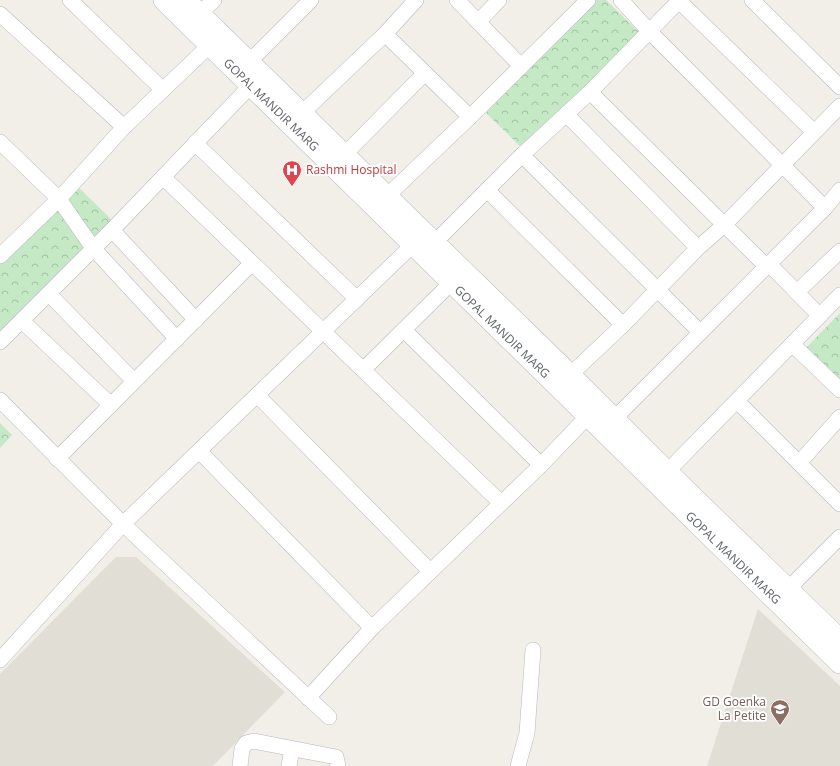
<svg xmlns="http://www.w3.org/2000/svg" width="840" height="766" viewBox="0 0 840 766" font-family="'Open Sans',sans-serif">
  <style>
    .education { fill: #e1ded6 }
    .park { fill: url(#park-crowns) }
    .lines { fill: none; stroke-linecap: round; stroke-linejoin: round }
    .street-casing { stroke: #b5b8bc; stroke-width: 16 }
    .secondary-casing { stroke: #b6babf; stroke-width: 22 }
    .street { stroke: #fff; stroke-width: 15 }
    .secondary { stroke: #fff; stroke-width: 21 }
    .labels { text-anchor: middle; stroke-width: 3.5; stroke-linejoin: round; paint-order: stroke }
    .street-label { font-size: 12px; fill: #5f6368; stroke: #fff }
    .health-label { font-size: 12px; fill: #be3a42; stroke: #fff; text-anchor: start }
    .education-label { font-size: 12px; fill: #785e54; stroke: #fff; text-anchor: end }
  </style>
  <defs>
    <pattern id="park-crowns" width="20" height="18" patternUnits="userSpaceOnUse"><rect width="20" height="18" fill="#c5e8c5"/><path d="M2 6a3 3 0 1 1 6 0M12 15a3 3 0 1 1 6 0" fill="none" stroke="#a3c0a4"/></pattern>
  </defs>
  <rect width="100%" height="100%" fill="#f1efe8"/>
  <!-- education -->
  <g class="education">
    <polygon points="116,557 136,557 285,692 213,766 0,766 0,674"/>
    <polygon points="758,609 840,686 840,766 707,766"/>
  </g>
  <!-- park -->
  <g class="park">
    <polygon points="595,0 606,0 639,32 524,150 486,113"/>
    <polygon points="75,184 114,222 0,337 0,259"/>
    <polygon points="840,313 840,382 805,349"/>
    <polygon points="0,423 12,435 0,448"/>
  </g>
  <g class="lines">
    <defs>
      <g id="street">
        <polyline points="70,0 163,90"/>
        <polyline points="457,0 521,66"/>
        <polyline points="621,0 649,31 825,208"/>
        <polyline points="752,0 840,87"/>
        <polyline points="679,1 814,132"/>
        <polyline points="0,14 124,127"/>
        <polyline points="199,14 214,0"/>
        <polyline points="478,22 499,0"/>
        <polyline points="385,34 470,117"/>
        <polyline points="242,69 311,0"/>
        <polyline points="590,92 766,266"/>
        <polyline points="302,113 385,34 416,0"/>
        <polyline points="566,114 698,248"/>
        <polyline points="0,142 59,199 93,248 177,339"/>
        <polyline points="195,143 357,299"/>
        <polyline points="344,155 425,73"/>
        <polyline points="522,155 700,332"/>
        <polyline points="163,177 501,503"/>
        <polyline points="487,190 623,325"/>
        <polyline points="386,197 470,117 588,0"/>
        <polyline points="112,230 196,320"/>
        <polyline points="434,243 522,155 590,92 680,0"/>
        <polyline points="0,256 59,199 124,127 210,45"/>
        <polyline points="769,264 820,316"/>
        <polyline points="797,292 840,251"/>
        <polyline points="49,294 134,381"/>
        <polyline points="22,321 111,405"/>
        <polyline points="404,330 541,465"/>
        <polyline points="0,342 112,230 258,78"/>
        <polyline points="792,344 840,390"/>
        <polyline points="363,370 452,282"/>
        <polyline points="570,375 623,325 698,248 724,225 840,106"/>
        <polyline points="257,395 430,571"/>
        <polyline points="0,400 123,524 329,717"/>
        <polyline points="737,401 840,504"/>
        <polyline points="607,426 825,208 840,190"/>
        <polyline points="199,451 372,628"/>
        <polyline points="57,459 252,263"/>
        <polyline points="799,463 840,417"/>
        <polyline points="660,479 840,295"/>
        <polyline points="781,596 840,537"/>
        <polyline points="0,660 123,524 421,237"/>
        <polyline points="308,698 372,628 541,465 588,416"/>
        <polyline points="240,766 242,749 246,743 254,741 336,757 338,766"/>
        <polyline points="289,766 292,749"/>
        <polyline points="518,766 527,733 533,650"/>
      </g>
      <g id="secondary">
        <polyline points="164,0 840,663"/>
        <polyline points="185,0 570,375 667,472 840,640"/>
      </g>
    </defs>
    <!-- street casing -->
    <use href="#street" class="street-casing"/>
    <!-- secondary casing -->
    <use href="#secondary" class="secondary-casing"/>
    <!-- street -->
    <use href="#street" class="street"/>
    <!-- secondary -->
    <use href="#secondary" class="secondary"/>
  </g>
  <!-- icons -->
  <defs>
    <symbol id="hospital-pin" viewBox="-11 -11 22 30"><path d="M0 17L-7.5 6A9.5 9.5 0 1 1 7.5 6Z" fill="#e0444e" stroke="#fff"/><path d="M-5-5h3v3.5h4V-5h3V5h-3V1.5h-4V5h-3Z" fill="#fff"/></symbol>
    <symbol id="school-pin" viewBox="-11 -11 22 30"><path d="M0 17L-7.5 6A9.5 9.5 0 1 1 7.5 6Z" fill="#8d6e63" stroke="#fff"/><path d="M0-5L7-2L0 1L-7-2ZM-4 1L0 2.5L4 1V4Q0 6-4 4Z" fill="#fff"/></symbol>
  </defs>
  <g fill-rule="evenodd">
    <use href="#hospital-pin" x="281" y="159" width="22" height="30"/>
    <use href="#school-pin" x="769" y="698" width="22" height="30"/>
  </g>
  <g class="labels">
    <!-- street labels -->
    <g class="street-label">
      <text transform="translate(271 105) rotate(44)" y="4">GOPAL MANDIR MARG</text>
      <text transform="translate(502 332) rotate(44)" y="4">GOPAL MANDIR MARG</text>
      <text transform="translate(733 558) rotate(44)" y="4">GOPAL MANDIR MARG</text>
    </g>
    <!-- health labels -->
    <g class="health-label">
      <text x="306" y="174">Rashmi Hospital</text>
    </g>
    <!-- education labels -->
    <g class="education-label">
      <text x="766" y="706">GD Goenka<tspan x="766" dy="14">La Petite</tspan></text>
    </g>
  </g>
</svg>
